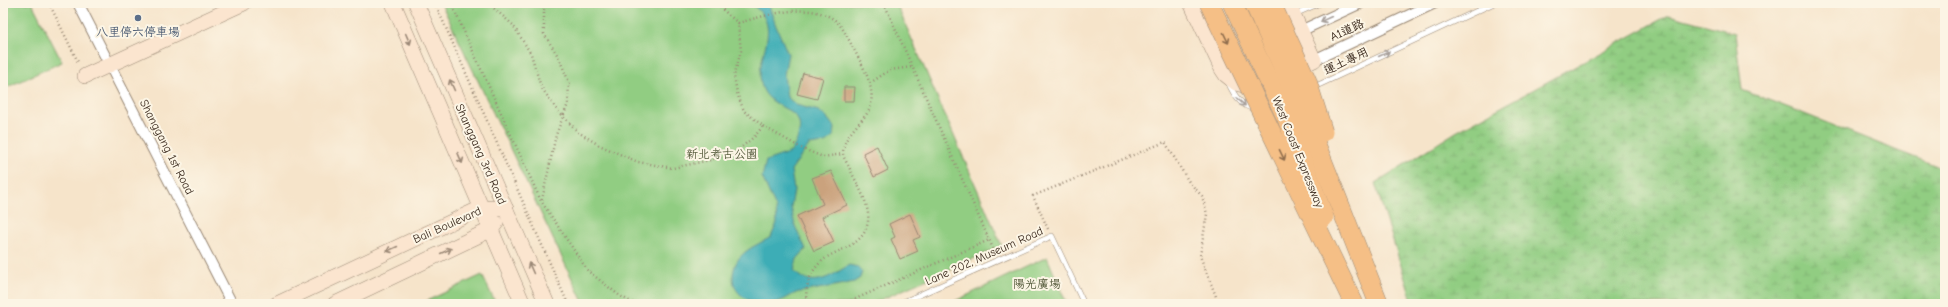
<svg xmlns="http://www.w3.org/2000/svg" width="1948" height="307" viewBox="0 0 1948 307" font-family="'Comic Neue','LXGW WenKai TC',sans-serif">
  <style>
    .wetland { fill: url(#wetland-marsh); stroke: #667c50 }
    .park { fill: #91cd82; stroke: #667c50 }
    .water { fill: #3cadb6; stroke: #3c6c6a }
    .building { fill: #caa27d }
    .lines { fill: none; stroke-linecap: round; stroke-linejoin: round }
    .lane-casing { stroke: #988774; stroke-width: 6 }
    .street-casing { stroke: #988774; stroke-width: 12 }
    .secondary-casing { stroke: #988774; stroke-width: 16 }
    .path { stroke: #988774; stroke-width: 2.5; stroke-dasharray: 1 3; stroke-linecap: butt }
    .lane { stroke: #fff; stroke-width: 5 }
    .street { stroke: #fff; stroke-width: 10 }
    .secondary { stroke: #fbe5cf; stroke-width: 15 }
    .highway-bridge-casing { stroke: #988774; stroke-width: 20; stroke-linecap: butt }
    .highway-bridge { stroke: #f5bf86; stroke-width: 19 }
    .oneway { stroke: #a79f9a }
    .oneway2 { stroke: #8f6d4d }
    .oneway3 { stroke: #9b8876 }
    .service-dot { fill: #5c6f8a; stroke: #fcf5e5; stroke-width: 1.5 }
    .labels { text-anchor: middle; stroke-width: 4; stroke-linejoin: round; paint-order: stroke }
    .street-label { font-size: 12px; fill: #3b2a1e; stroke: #fcf5e5 }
    .service-label { font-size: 12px; fill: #4e5e75; stroke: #fcf5e5 }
    .park-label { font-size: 12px; fill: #555b3c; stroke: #fcf5e5 }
  </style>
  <defs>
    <pattern id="wetland-marsh" width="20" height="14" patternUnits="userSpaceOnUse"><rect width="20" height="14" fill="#91cd82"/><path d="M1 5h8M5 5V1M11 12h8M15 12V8" fill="none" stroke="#7eb070"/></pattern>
  </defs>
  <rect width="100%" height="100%" fill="#fcf5e5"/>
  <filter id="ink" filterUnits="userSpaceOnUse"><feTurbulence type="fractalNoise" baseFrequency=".025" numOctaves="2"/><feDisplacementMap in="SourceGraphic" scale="8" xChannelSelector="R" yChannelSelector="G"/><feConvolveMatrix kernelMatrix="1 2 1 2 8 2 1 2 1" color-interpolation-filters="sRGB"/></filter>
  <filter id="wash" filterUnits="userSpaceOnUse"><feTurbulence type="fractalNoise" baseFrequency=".012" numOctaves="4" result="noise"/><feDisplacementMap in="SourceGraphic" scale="16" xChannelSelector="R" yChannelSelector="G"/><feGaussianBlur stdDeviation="0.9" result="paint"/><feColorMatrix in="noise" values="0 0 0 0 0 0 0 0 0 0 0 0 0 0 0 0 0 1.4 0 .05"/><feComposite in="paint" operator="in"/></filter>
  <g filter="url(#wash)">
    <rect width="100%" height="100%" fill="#f6e4ca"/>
    <!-- wetland -->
    <path class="wetland" d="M1669,15L1735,33L1742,90C1810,115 1877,144 1945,169V304H1413L1375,183L1456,132Z"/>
    <!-- park -->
    <g class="park">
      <polygon points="3,3 32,3 62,62 3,89"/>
      <polygon points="441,3 896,3 1002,246 871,304 584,304"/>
      <polygon points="1047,257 1067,304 949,304"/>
      <polygon points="482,275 496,304 420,304"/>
    </g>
    <!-- water -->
    <path class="water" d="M749,3H768L776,26L788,54L784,75L787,97L796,105L819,111L828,119L835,128L834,136L825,143L809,145L791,170L794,190L791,207L795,226L806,249L797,259L794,271C813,290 831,276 849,265L858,267L862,272L860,278L854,282C836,286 818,289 800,292C793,293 787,299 780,301C761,307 732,301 733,275C735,252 754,247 771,237L777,223L776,208L762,177L766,161L791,152C820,102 767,116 761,83C755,54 786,25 749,3Z"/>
    <g id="blocks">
      <!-- building -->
      <g class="building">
        <polygon points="803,73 823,78 817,99 797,94"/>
        <polygon points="844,87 855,87 854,101 844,101"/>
        <polygon points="877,146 888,170 874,177 863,153"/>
        <polygon points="831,171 847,205 822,217 834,242 814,251 797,216 823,204 812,178"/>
        <polygon points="910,214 920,237 913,240 918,251 900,259 891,239 895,237 889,224"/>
      </g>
    </g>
  </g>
  <g filter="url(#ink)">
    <use href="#blocks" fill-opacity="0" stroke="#988774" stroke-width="1"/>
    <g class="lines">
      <defs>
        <g id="lane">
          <polyline points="1295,14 1320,3"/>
          <path d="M1228,82C1234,95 1240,106 1255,109"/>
          <polyline points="1312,88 1494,3"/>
          <polyline points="899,304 1052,236 1084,304"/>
        </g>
        <g id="street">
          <polyline points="78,3 232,304"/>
          <polyline points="1296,33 1361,3"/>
          <polyline points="1314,60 1435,3"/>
        </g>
        <g id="secondary">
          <polyline points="393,3 523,304"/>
          <polyline points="416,3 547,304"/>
          <polyline points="1191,3 1222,69 1226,75 1236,83 1247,86 1261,84 1314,60 1288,3"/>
          <polyline points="85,76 244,3"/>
          <polyline points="277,304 481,208 506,209"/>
          <polyline points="335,304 490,230 496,223"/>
        </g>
      </defs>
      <!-- lane casing -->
      <use href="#lane" class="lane-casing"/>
      <!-- street casing -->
      <use href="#street" class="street-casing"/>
      <!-- secondary casing -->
      <use href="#secondary" class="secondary-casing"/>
      <!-- path -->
      <g class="path">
        <polyline points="49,3 79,64"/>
        <polyline points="435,3 568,304"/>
        <polyline points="451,3 541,201 588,271 620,296 635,304"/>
        <polyline points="488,3 513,25 531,54 541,87 557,110 578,132 599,145 638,162 673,168 710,160 737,151 755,136 763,126 744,111 737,93 734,76 741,51 738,23 722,9 719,3"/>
        <polyline points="884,3 995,253"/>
        <path d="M738,23C768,15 812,0 837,22C845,30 850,43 856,53C864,69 874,85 871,104C869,119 843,132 843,153C843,157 847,163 849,167C856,183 870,203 868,221C864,248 838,247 822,261C810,271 804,288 807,304"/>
        <polyline points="870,83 890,70 912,67"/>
        <polyline points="763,126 801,148 823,157 843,154"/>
        <polyline points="542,200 556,135 568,104 569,82 558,56 544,34 544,10 547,3"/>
        <polyline points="1048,229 1033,196 1165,142 1189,182 1202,196 1207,214 1200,256 1219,304"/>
        <polyline points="844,304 989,240"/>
      </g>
      <!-- lane -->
      <use href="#lane" class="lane"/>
      <!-- street -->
      <use href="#street" class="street"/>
      <!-- secondary -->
      <use href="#secondary" class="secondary"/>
      <defs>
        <g id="highway-bridge">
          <polyline points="1209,3 1354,304"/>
          <polyline points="1232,3 1287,119 1324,217"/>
          <polyline points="1254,3 1304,114 1379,304"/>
          <polyline points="1271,3 1307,81 1323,132"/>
        </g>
      </defs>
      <!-- highway-bridge casing -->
      <use href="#highway-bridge" class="highway-bridge-casing"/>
      <!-- highway-bridge -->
      <use href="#highway-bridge" class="highway-bridge"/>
    </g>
    <!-- one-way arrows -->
    <defs><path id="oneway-shaft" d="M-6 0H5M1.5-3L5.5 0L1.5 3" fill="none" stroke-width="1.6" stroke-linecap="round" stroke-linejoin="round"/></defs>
    <g class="oneway">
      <use href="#oneway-shaft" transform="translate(1326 19) rotate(155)"/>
      <use href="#oneway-shaft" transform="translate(1384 54) rotate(-25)"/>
      <use href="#oneway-shaft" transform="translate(1241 102) rotate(42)"/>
    </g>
    <g class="oneway2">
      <use href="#oneway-shaft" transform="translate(1226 38) rotate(64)"/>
      <use href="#oneway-shaft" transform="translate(1282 155) rotate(64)"/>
    </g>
    <g class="oneway3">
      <use href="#oneway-shaft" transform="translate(408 39) rotate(67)"/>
      <use href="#oneway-shaft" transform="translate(452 85) rotate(-114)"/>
      <use href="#oneway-shaft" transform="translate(460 158) rotate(67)"/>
      <use href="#oneway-shaft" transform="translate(392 249) rotate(155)"/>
      <use href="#oneway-shaft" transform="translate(446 251) rotate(-25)"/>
      <use href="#oneway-shaft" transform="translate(531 268) rotate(-114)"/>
    </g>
  </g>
  <!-- markers -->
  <circle class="service-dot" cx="138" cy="18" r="4"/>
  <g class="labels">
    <!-- street labels -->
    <g class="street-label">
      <text transform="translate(1347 30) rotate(-25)" y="4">A1道路</text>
      <text transform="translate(1346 61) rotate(-25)" y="4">運土專用</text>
      <text transform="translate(167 147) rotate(63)" y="4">Shanggang 1st Road</text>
      <text transform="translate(1298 152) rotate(68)" y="4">West Coast Expressway</text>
      <text transform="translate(481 154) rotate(66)" y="4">Shanggang 3rd Road</text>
      <text transform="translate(447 225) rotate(-24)" y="4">Bali Boulevard</text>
      <text transform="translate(984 256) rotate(-24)" y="4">Lane 202, Museum Road</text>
    </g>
    <!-- service labels -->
    <g class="service-label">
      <text x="138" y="36">八里停六停車場</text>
    </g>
    <!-- park labels -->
    <g class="park-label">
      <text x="722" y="158">新北考古公園</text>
      <text x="1037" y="288">陽光廣場</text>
    </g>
  </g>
  <!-- margin -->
  <rect width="1948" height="307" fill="none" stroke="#fcf5e5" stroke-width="16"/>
</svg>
